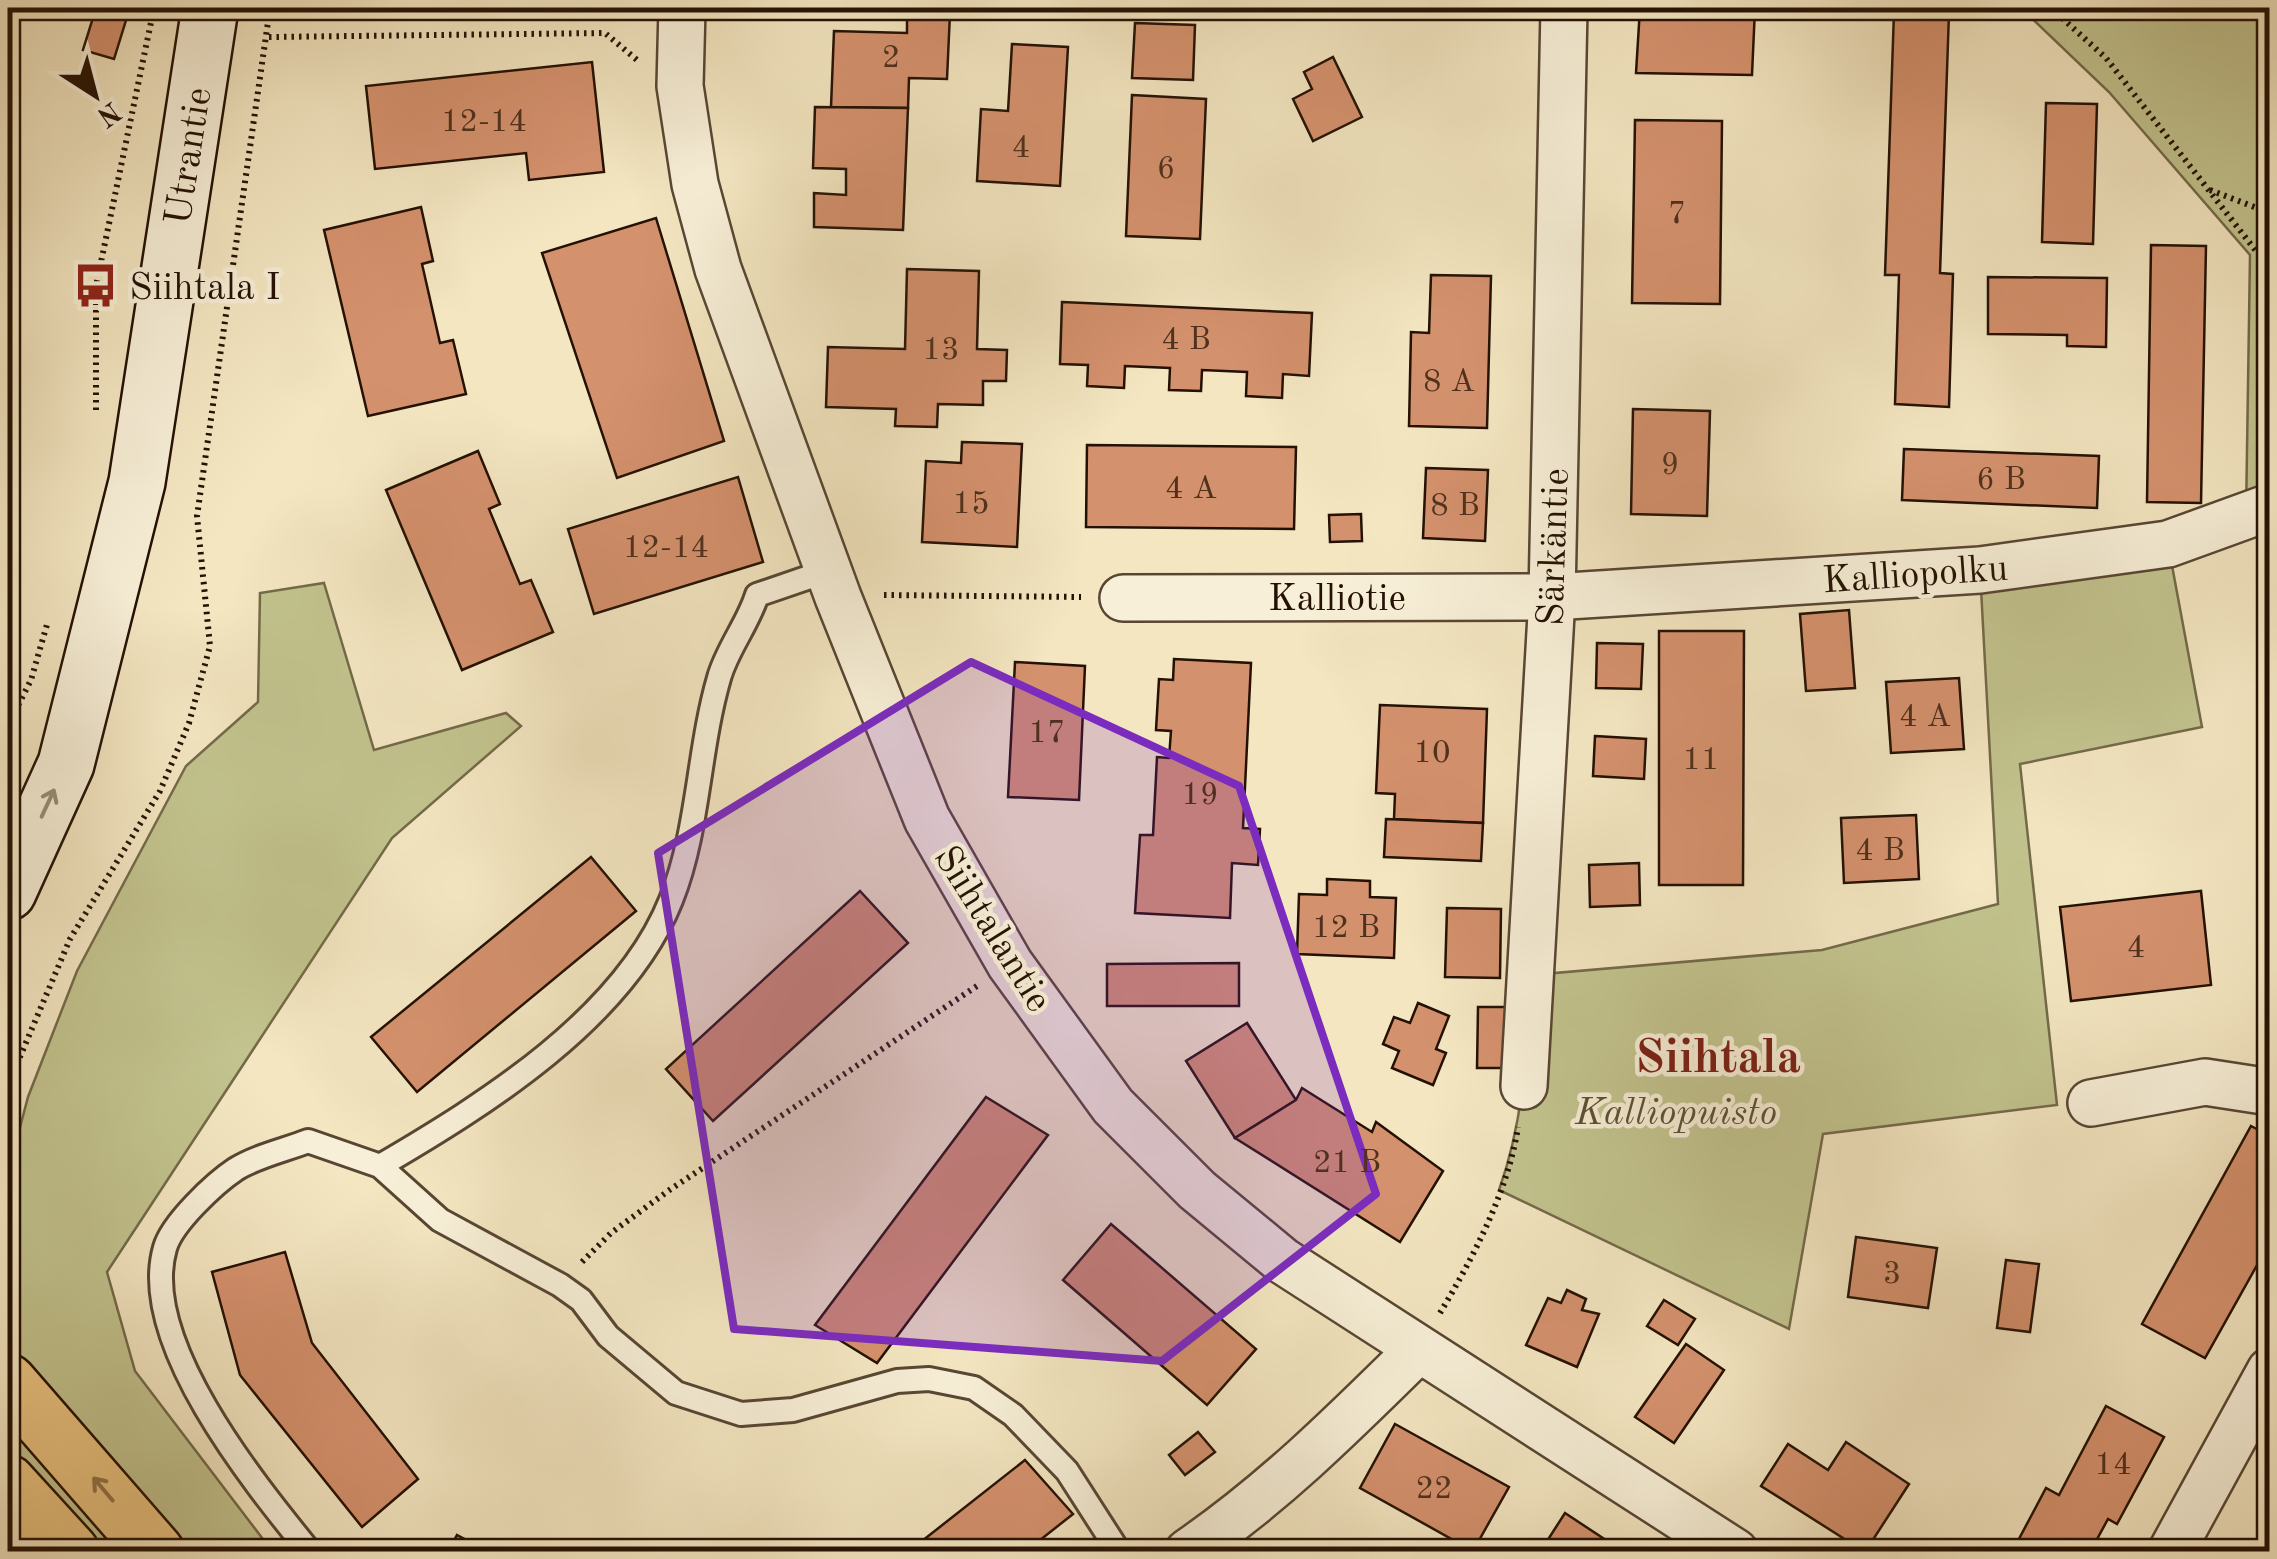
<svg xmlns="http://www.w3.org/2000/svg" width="2277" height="1559" viewBox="0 0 2277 1559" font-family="'Old Standard TT',serif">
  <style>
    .green { fill: #c2c38e; stroke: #736a49; stroke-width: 2.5 }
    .building { fill: #d4916d; stroke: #241104; stroke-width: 2.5 }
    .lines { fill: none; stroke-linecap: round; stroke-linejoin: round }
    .service-casing { stroke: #584633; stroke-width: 28 }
    .minor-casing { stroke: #584633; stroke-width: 50 }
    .secondary-casing { stroke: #241104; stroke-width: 60 }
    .motorway-casing { stroke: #241104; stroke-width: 60 }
    .path { stroke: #241104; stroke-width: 6; stroke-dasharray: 2.5 5; stroke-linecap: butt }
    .service { stroke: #f7efd7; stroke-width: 22 }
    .minor { stroke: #f7efd7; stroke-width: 45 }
    .secondary { stroke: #f7efd7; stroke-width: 55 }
    .motorway { stroke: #eac380; stroke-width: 55 }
    .oneway { stroke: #988b78 }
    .oneway2 { stroke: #917348 }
    .marked { fill: #7b2cbf; fill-opacity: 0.2; stroke: #7b2cbf; stroke-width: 8; stroke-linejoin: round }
    .labels { text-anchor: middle; stroke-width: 9; stroke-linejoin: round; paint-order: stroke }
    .number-label { font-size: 32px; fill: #50311e }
    .street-label { font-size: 38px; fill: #241104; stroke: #f7efd7 }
    .poi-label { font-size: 38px; fill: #241104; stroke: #f7efd7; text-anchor: start }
    .park-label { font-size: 38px; font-style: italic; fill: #5b4f34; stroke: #f7efd7 }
    .district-label { font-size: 48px; font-weight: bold; fill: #7a1f14; stroke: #f7efd7 }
  </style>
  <rect width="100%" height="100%" fill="#f3e6c1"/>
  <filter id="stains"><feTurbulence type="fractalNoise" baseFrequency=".002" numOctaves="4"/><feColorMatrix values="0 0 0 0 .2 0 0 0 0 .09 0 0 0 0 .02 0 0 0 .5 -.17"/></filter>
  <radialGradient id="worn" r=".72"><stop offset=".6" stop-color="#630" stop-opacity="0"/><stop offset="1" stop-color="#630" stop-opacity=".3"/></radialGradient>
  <!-- green -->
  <g class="green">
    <polygon points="2021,8 2269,8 2269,507 2246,516 2250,255 2109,92"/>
    <path d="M2168,544L2202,727L2020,764L2057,1105L1823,1134L1789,1329L1499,1190C1524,1120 1527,1049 1532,975L1822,950L1998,904L1980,570Z"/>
    <polygon points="324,583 374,750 506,713 521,726 392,838 107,1272 135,1371 272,1551 8,1552 8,1173 28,1097 77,971 186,766 258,702 260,593"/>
  </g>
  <!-- building -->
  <g class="building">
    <polygon points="96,8 127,17 114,59 83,50"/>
    <polygon points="1640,8 1755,8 1752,75 1636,73"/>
    <polygon points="907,11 950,13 947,79 909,78 908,108 831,107 834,31 907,33"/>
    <polygon points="1894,12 1949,13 1940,273 1953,274 1949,407 1895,404 1899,275 1885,275"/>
    <polygon points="1135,23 1195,25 1193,80 1132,78"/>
    <polygon points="1012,44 1068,47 1060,186 977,181 981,109 1008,111"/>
    <polygon points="1333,57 1362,117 1313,141 1293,99 1312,89 1304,72"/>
    <polygon points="592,62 604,172 529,180 526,153 375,169 366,86"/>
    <polygon points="1132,95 1206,99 1200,239 1126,236"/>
    <polygon points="2046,103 2097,104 2093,244 2042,242"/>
    <polygon points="815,107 908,108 903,230 814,227 814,193 846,195 846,169 813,168"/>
    <polygon points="1635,120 1722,121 1720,304 1632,303"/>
    <polygon points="421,207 433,261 422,264 440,343 453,340 466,394 368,416 324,230"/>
    <polygon points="656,218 724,441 617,478 542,253"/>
    <polygon points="2151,245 2206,246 2201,503 2147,502"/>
    <polygon points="907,269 979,271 977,349 1007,350 1006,381 983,381 983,405 938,404 937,427 895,426 896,409 826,407 828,347 905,349"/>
    <polygon points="1431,275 1491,276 1487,428 1409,426 1411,332 1429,333"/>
    <polygon points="1988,277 2107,278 2106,347 2067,346 2067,335 1988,334"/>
    <polygon points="1062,302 1312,313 1309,376 1283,374 1282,398 1246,396 1247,372 1202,370 1201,391 1169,390 1170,368 1125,366 1124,388 1087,386 1088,365 1060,364"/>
    <polygon points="1633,409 1710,411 1707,516 1631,514"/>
    <polygon points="962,442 1022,444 1017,547 922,542 926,461 961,463"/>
    <polygon points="1087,445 1296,447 1294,529 1086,527"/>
    <polygon points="1904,449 2099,456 2097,508 1902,500"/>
    <polygon points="478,451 500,504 489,509 520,584 531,580 553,632 462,670 386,490"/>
    <polygon points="1426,468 1488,470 1485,541 1423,538"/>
    <polygon points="738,477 763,562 594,614 568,529"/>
    <polygon points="1361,514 1362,541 1330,542 1329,515"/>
    <polygon points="1849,610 1855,688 1806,691 1800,614"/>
    <polygon points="1659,631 1744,631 1743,885 1659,885"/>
    <polygon points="1597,643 1643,644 1641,689 1596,688"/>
    <polygon points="1174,659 1251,663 1243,828 1260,829 1258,865 1232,863 1230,918 1135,913 1140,835 1153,835 1157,757 1169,758 1171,731 1156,730 1159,679 1173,680"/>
    <polygon points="1015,662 1085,666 1079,800 1008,797"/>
    <polygon points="1959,678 1964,749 1891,753 1886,682"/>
    <polygon points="1380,705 1487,709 1483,823 1394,819 1395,794 1376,793"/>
    <polygon points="1595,736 1646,739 1644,779 1593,776"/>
    <polygon points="1916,815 1919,879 1844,883 1841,818"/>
    <polygon points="1386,819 1483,823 1481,861 1384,857"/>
    <polygon points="591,857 636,911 417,1092 371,1037"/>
    <polygon points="1639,863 1640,905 1590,907 1589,865"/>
    <polygon points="1327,879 1370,881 1370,897 1396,898 1394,958 1297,954 1299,894 1327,895"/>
    <polygon points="860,891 908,943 713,1121 666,1069"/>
    <polygon points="2201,891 2211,985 2071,1001 2060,907"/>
    <polygon points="1447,908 1501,909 1500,978 1445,977"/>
    <polygon points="1239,963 1239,1006 1107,1006 1107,964"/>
    <polygon points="1418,1003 1449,1016 1436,1049 1446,1053 1433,1085 1392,1068 1399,1051 1383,1044 1394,1017 1410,1023"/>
    <polygon points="1478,1007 1507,1007 1507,1068 1477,1068"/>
    <polygon points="1247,1023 1296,1100 1235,1138 1186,1061"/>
    <polygon points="1302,1088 1372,1132 1376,1122 1443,1171 1400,1242 1235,1138 1296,1100"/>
    <polygon points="986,1097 1048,1135 877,1363 815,1325"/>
    <polygon points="2251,1126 2270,1136 2270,1242 2205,1358 2142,1324"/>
    <polygon points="1111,1224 1256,1349 1207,1405 1063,1280"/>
    <polygon points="1856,1237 1937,1248 1928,1308 1848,1297"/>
    <polygon points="285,1252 312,1343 418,1479 362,1527 240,1375 212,1272"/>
    <polygon points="2006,1260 2039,1264 2030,1332 1997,1328"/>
    <polygon points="1567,1290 1586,1299 1582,1310 1599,1314 1577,1367 1526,1345 1548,1298 1561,1303"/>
    <polygon points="1664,1300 1695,1319 1678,1345 1647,1326"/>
    <polygon points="1686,1344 1724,1370 1674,1443 1635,1417"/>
    <polygon points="2106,1406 2164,1437 2117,1524 2108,1519 2090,1552 2012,1552 2046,1488 2059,1495"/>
    <polygon points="1395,1424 1509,1487 1473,1551 1360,1488"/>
    <polygon points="1198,1432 1215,1452 1185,1475 1169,1455"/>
    <polygon points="1846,1442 1909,1484 1865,1552 1761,1486 1788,1444 1828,1470"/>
    <polygon points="1025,1460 1073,1514 1025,1552 908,1552"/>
    <polygon points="1565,1513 1624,1552 1540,1552"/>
    <polygon points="457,1535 490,1552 448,1552"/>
  </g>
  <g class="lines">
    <defs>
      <g id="service">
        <path d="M380,1166C486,1104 624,1018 671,900C699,830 698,750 719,678C727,649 748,624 757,595L830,570"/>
        <path d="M310,1552C254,1483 138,1341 165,1248C172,1223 215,1183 236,1169C257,1156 285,1150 308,1141L380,1166L440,1220L560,1285L581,1300L608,1336L676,1393L741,1414L793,1410L897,1381L929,1379L974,1388L1013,1415L1067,1471L1119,1552"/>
      </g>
      <g id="minor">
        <polyline points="682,8 680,86 695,184 718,269 838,597 927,819 1010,964 1113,1106 1197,1190 1283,1261 1735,1552"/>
        <polyline points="1123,598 1552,597 1980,570 2168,544 2270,507"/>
        <polyline points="1524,1086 1552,597 1564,8"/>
        <polyline points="2091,1103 2205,1082 2270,1092"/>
        <path d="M1188,1552C1274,1493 1345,1422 1418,1350"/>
        <polyline points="2171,1552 2270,1371"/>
      </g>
      <polyline id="secondary" points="8,892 66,764 137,482 210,8"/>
      <g id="motorway">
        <polyline points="8,1382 156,1552"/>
        <polyline points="8,1483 71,1552"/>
      </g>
    </defs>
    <!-- service casing -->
    <use href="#service" class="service-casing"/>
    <!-- minor casing -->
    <use href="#minor" class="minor-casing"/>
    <!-- secondary casing -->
    <use href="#secondary" class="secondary-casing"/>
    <!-- motorway casing -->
    <use href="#motorway" class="motorway-casing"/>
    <!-- path -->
    <g class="path">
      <polyline points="2051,8 2106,58 2270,269"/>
      <polyline points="269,37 605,33 637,60"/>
      <polyline points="2210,190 2270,213"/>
      <polyline points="96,410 96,286 154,8"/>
      <polyline points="884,595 1081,597"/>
      <polyline points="8,725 31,680 48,621"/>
      <polyline points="8,1085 70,939 160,791 189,723 210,646 197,516 270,8"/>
      <polyline points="582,1262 611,1233 668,1191 977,986"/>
      <path d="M1440,1313C1473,1258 1508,1191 1518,1127"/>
    </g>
    <!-- service -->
    <use href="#service" class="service"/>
    <!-- minor -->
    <use href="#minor" class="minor"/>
    <!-- secondary -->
    <use href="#secondary" class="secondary"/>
    <!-- motorway -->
    <use href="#motorway" class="motorway"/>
  </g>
  <!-- one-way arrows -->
  <defs><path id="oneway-shaft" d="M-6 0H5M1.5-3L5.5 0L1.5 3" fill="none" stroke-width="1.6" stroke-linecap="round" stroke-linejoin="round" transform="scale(2.5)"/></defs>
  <use class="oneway" href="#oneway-shaft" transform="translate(48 803) rotate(-65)"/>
  <use class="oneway2" href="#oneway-shaft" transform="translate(103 1489) rotate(-130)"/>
  <!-- marked area -->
  <path class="marked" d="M971,662L1239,786L1376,1194L1162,1361L734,1329L658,853Z"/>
  <!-- icons -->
  <defs>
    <symbol id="bus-bare" viewBox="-9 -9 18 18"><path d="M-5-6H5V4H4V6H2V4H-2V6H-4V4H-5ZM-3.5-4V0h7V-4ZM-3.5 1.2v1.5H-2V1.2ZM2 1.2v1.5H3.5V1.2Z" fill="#8f2418" stroke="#f7efd7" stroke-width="2.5" paint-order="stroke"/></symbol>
  </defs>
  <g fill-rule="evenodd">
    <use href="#bus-bare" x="64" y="254" width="63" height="63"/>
  </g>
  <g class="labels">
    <!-- number labels -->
    <g class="number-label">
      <text x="891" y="67">2</text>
      <text x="484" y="131">12-14</text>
      <text x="1021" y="157">4</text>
      <text x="1166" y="178">6</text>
      <text x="1677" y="223">7</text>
      <text x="1186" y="349">4 B</text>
      <text x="941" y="359">13</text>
      <text x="1449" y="391">8 A</text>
      <text x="1670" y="474">9</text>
      <text x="2001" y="489">6 B</text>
      <text x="1191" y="498">4 A</text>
      <text x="971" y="513">15</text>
      <text x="1455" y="515">8 B</text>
      <text x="666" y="557">12-14</text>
      <text x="1925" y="726">4 A</text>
      <text x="1047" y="742">17</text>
      <text x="1432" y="762">10</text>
      <text x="1701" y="769">11</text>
      <text x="1200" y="804">19</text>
      <text x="1880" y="860">4 B</text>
      <text x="1346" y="937">12 B</text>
      <text x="2136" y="957">4</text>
      <text x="1347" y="1172">21 B</text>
      <text x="1892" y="1283">3</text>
      <text x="2113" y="1474">14</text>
      <text x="1434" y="1498">22</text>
    </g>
    <!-- street labels -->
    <g class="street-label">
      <text transform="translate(187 156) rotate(-81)" y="13">Utrantie</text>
      <text transform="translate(1552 547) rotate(-88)" y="13">Särkäntie</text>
      <text transform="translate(1915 573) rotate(-4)" y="13">Kalliopolku</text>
      <text x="1337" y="610">Kalliotie</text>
      <text transform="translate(994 928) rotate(58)" y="13">Siihtalantie</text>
    </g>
    <!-- poi labels -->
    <g class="poi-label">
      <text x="129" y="299">Siihtala I</text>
    </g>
    <!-- park labels -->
    <g class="park-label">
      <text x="1676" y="1124">Kalliopuisto</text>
    </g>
    <!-- district labels -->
    <g class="district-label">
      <text x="1718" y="1072">Siihtala</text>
    </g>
  </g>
  <!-- margin -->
  <rect width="2277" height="1559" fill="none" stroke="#f3e6c1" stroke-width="40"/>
  <rect x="10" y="10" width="2257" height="1539" fill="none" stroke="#241104" stroke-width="5"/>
  <rect x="20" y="20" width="2237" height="1519" fill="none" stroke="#241104" stroke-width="2.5"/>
  <!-- north arrow -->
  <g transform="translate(95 95) rotate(144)" stroke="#f7efd7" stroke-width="8" paint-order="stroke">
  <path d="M0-8L18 38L0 25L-18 38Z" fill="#241104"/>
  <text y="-15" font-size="28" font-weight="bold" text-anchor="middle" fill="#241104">N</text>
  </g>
  <rect width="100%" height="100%" filter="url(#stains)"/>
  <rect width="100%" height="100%" fill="url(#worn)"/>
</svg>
